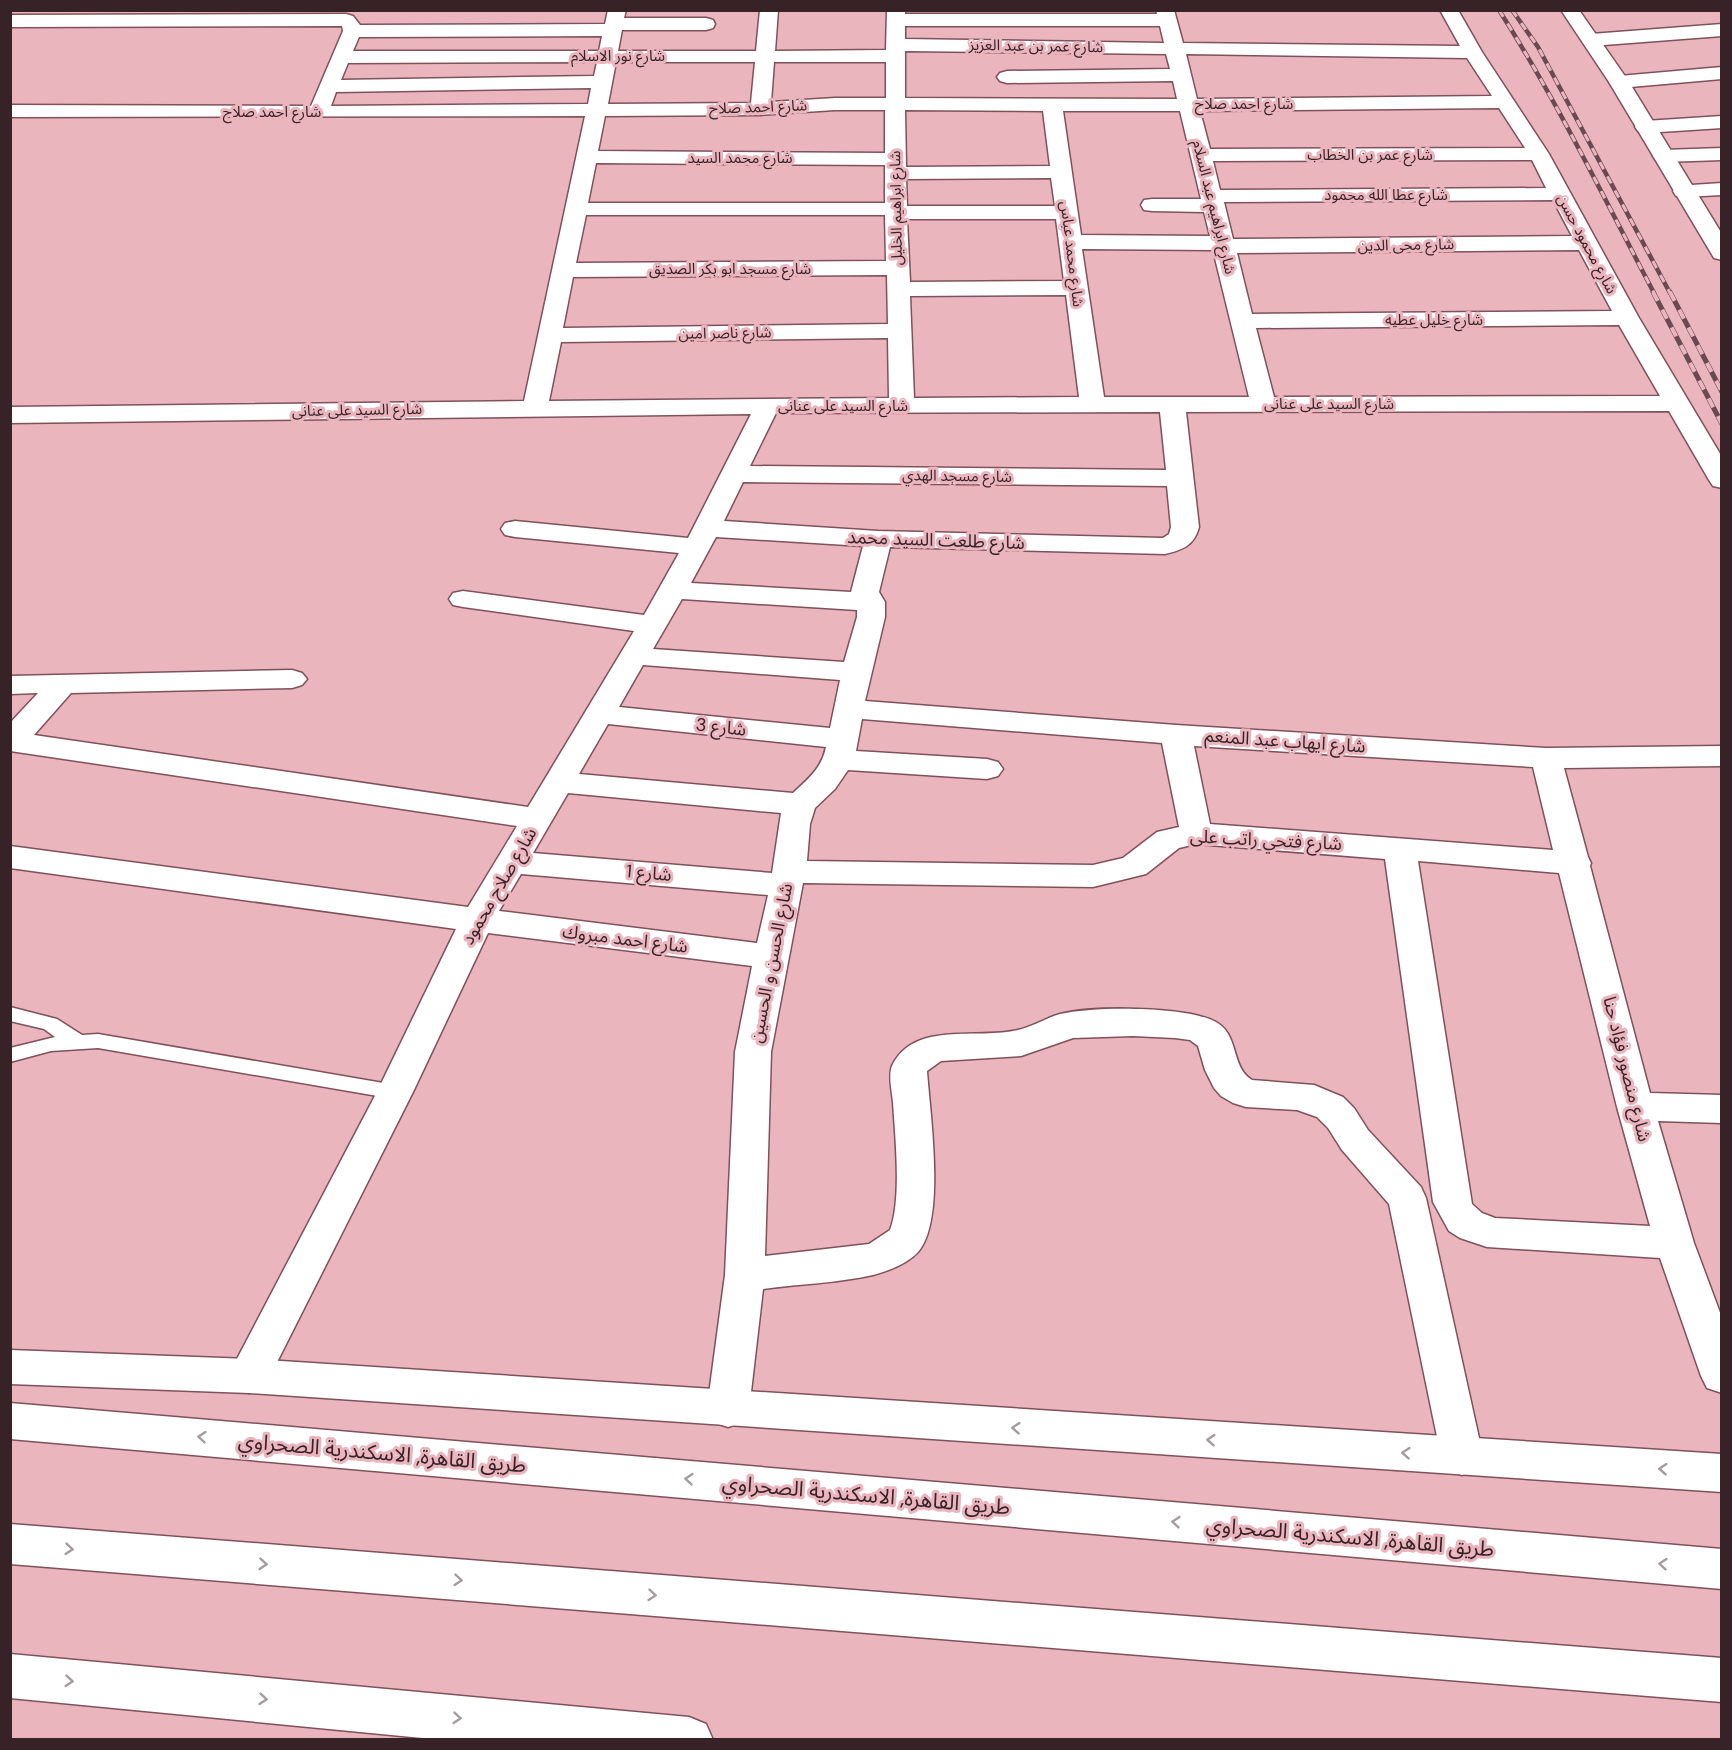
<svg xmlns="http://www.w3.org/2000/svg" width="1732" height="1750" viewBox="0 0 1732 1750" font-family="'DM Sans','Noto Sans Arabic',sans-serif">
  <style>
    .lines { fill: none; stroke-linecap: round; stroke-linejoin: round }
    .lane-casing { stroke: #7f515a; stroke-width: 3 }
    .street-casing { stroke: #7f515a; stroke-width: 3 }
    .secondary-casing { stroke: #7f515a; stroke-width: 3 }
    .highway-casing { stroke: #7f515a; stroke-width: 3 }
    .lane { fill: #fff; fill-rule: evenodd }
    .street { fill: #fff; fill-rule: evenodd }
    .secondary { fill: #fff; fill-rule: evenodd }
    .highway { fill: #fff; fill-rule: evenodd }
    .rail-far1-casing { stroke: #684a50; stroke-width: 4.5 }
    .rail-casing { stroke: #684a50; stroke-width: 5 }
    .rail-far1 { stroke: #ebb5be; stroke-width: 3; stroke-dasharray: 8; stroke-linecap: butt }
    .rail { stroke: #ebb5be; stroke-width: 4; stroke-dasharray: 10; stroke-linecap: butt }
    .oneway { stroke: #a59c9e }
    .labels { text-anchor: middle; stroke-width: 6; stroke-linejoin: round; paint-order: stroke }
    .far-street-label { font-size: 15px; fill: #372327; stroke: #ebb5be }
    .street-label { font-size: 18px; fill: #372327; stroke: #ebb5be }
    .near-street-label { font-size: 21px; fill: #372327; stroke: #ebb5be }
  </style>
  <rect width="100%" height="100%" fill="#ebb5be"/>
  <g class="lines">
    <defs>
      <polygon id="lane" points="10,1007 57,1019 82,1035 98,1034 395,1085 402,1087 405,1092 402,1097 395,1099 98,1048 51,1051 10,1062 10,1048 55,1037 44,1029 10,1021"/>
      <g id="street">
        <path d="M608,10H626L624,18H706L713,20L715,24L713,28L706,30H622L618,51H756L760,10H778L775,51L886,50L887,10H905V14H1157L1156,10H1174L1183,43L1460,46L1440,10H1458L1482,52L1549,154L1639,318L1722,457V488L1713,486L1709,480L1669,411L1186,412L1199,527C1194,546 1182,550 1165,554L890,547L879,592L885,602V617L865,701L1176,725L1546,748L1722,746V766L1564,768L1588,857L1591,863L1590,866L1650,1093L1722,1095V1123L1658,1121L1694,1243L1722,1318V1393L1707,1388L1701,1376L1660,1258L1487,1247L1460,1238L1449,1231L1433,1202L1385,859L1196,844L1179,848L1146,874L1093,887L803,883L771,1052L765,1256L869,1244L890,1230C902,1199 895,1136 893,1102C892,1092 888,1075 892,1066C914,1020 978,1040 1018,1030C1032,1027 1046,1018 1060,1014C1094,1006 1183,1006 1214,1021C1240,1033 1230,1067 1252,1080L1314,1085L1343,1097L1354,1108L1368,1130L1421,1187L1426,1198L1483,1456L1477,1469L1462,1475L1447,1469L1441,1456L1389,1204L1342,1150L1328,1128L1317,1117L1297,1110L1246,1107L1233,1103L1221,1096L1214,1088L1205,1070L1198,1046L1190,1040L1175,1038L1133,1036L1073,1038L1021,1056L941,1061L927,1071C930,1114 946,1220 918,1252C907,1264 888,1271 873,1275C838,1283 799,1284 763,1289L749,1409L743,1422L728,1427L713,1422L707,1409L725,1275L735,1052L752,966L488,933L413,1092L264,1388L249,1393L234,1388L228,1376L377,1092L456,929L10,868V846L468,907L517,826L10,751V723L38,693L10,694V676L292,670L302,673L307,679L302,685L292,688L71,693L34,735L528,807L634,631L463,607L453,605L449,599L453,593L463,591L644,615L679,553L515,537L505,535L501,529L505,523L515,521L688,538L751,414L10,423V407L524,401L585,116L10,117V105L311,106L343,31L342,26L10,27V15L346,14L353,16L360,25L605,24ZM905,26H1160L1164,43L905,39ZM602,36L599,51H353L359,37ZM905,51L1166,54L1170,69L1007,71L1000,73L997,77L1000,81L1007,83L1173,81L1177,99L905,98ZM1186,54L1467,58L1492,96L1197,99ZM597,62L594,76L341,80L348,63ZM616,62H755L751,103L608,104ZM774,62H886V98H835L771,102ZM591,88L588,104L331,106L336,92ZM1499,108L1525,148L1210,149L1200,111ZM835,110H885V153L598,151L605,116L760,115ZM905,110L1043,111L1050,166L906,167ZM1063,111H1180L1201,199H1152L1144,200L1141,205L1144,210L1152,211L1204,212L1210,236L1081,235ZM1532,160L1546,188L1220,190L1213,161ZM596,163L885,165V203H588ZM1051,178L1055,206H907L906,179ZM1553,200L1572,236L1233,239L1224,202ZM586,215H885L886,261L576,263ZM907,219H1056L1064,281L910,282ZM1082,249L1213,250L1249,397H1104ZM1579,250L1612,311L1252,314L1237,253ZM887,275L888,324L563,328L573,277ZM1066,295L1079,397L914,398L910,296ZM1619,325L1660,396L1274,397L1256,328ZM888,338L889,398L549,401L561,342ZM1160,412L1166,470L750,466L776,413ZM743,482L1167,486L1171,527L1169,534L1163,538L878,531L724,521ZM716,537L863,546L851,592L691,583ZM682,599L857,610V617L844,662L653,649ZM643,665L840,680L830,728L619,707ZM862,719L1162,743L1179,827L1157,832L1123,858L1093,865L807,861L810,824L815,808L835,789L848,770L987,779L998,776L1003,769L998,762L987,759L856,751ZM608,724L826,747C822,768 808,779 793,793L579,774ZM1194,746L1533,767L1553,850L1210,824ZM568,793L781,813L772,873L533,853ZM1418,861L1559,873L1617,1107L1650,1226L1495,1218L1482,1213L1472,1204ZM521,874L768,895L757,943L499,911Z"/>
        <polygon points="1722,24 1722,36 1591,46 1584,44 1582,40 1584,36 1591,34"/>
        <polygon points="1722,67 1722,79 1619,88 1612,86 1609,82 1612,78 1619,76"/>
        <polygon points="1722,116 1722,128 1645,133 1638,131 1635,127 1638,123 1645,121"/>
        <polygon points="1722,148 1722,160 1663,162 1656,160 1653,156 1656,152 1663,150"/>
        <polygon points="1722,183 1722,195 1684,197 1676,196 1673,191 1676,186"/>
      </g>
      <g id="secondary">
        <polygon points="1561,10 1579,10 1629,82 1722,234 1722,260 1714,258 1711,253 1609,82"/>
        <polygon points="10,1350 249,1359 1722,1454 1722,1492 249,1393 10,1384"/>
        <polygon points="10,1654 689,1717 706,1724 713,1740 443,1740 10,1698"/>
      </g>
      <g id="highway">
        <polygon points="10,1403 1722,1549 1722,1589 10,1439"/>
        <polygon points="10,1524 1722,1658 1722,1702 10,1564"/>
      </g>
    </defs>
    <!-- lane casing -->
    <use href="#lane" class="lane-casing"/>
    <!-- street casing -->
    <use href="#street" class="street-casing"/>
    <!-- secondary casing -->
    <use href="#secondary" class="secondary-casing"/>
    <!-- highway casing -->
    <use href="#highway" class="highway-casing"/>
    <!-- lane -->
    <use href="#lane" class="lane"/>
    <!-- street -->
    <use href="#street" class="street"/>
    <!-- secondary -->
    <use href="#secondary" class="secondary"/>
    <!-- highway -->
    <use href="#highway" class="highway"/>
    <defs>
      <g id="rail-far1">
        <path d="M1499,10C1557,101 1604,198 1654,293"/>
        <polyline points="1512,10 1538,47 1670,293"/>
      </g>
      <g id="rail">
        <polyline points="1653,292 1722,424"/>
        <polyline points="1670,292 1722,392"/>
      </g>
    </defs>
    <!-- rail-far1 casing -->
    <use href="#rail-far1" class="rail-far1-casing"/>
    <!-- rail casing -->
    <use href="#rail" class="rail-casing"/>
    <!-- rail-far1 -->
    <use href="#rail-far1" class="rail-far1"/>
    <!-- rail -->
    <use href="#rail" class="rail"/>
  </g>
  <!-- one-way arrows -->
  <defs><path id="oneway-chevron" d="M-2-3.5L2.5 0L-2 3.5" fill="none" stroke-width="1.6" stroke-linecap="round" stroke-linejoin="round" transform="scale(1.5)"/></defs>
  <g class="oneway">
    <use href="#oneway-chevron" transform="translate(1016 1428) rotate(-176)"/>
    <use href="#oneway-chevron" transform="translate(202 1437) rotate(-175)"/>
    <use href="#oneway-chevron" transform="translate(1211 1440) rotate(-176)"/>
    <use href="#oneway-chevron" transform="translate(1406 1453) rotate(-176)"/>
    <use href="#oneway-chevron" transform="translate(1663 1469) rotate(-176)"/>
    <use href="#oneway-chevron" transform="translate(689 1479) rotate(-175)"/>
    <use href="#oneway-chevron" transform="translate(1176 1522) rotate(-175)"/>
    <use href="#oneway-chevron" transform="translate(69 1549) rotate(5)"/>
    <use href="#oneway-chevron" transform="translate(263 1564) rotate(5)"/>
    <use href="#oneway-chevron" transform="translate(1663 1564) rotate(-175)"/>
    <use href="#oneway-chevron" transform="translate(458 1580) rotate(5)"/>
    <use href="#oneway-chevron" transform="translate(652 1595) rotate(5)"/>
    <use href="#oneway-chevron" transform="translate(69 1681) rotate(5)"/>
    <use href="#oneway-chevron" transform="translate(263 1699) rotate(5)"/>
    <use href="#oneway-chevron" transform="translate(457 1718) rotate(5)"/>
  </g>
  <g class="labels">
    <!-- far-street labels -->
    <g class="far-street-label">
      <text transform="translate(1036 46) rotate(1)" y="5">شارع عمر بن عبد العزيز</text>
      <text x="618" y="61">شارع نور الاسلام</text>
      <text x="1244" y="109">شارع احمد صلاح</text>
      <text transform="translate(758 107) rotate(-2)" y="5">شارع احمد صلاح</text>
      <text x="272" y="117">شارع احمد صلاح</text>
      <text x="1370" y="160">شارع عمر بن الخطاب</text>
      <text x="740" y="163">شارع محمد السيد</text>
      <text x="1386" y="200">شارع عطا الله محمود</text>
      <text transform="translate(1214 207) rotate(76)" y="5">شارع ابراهيم عبد السلام</text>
      <text transform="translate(896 208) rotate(-91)" y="5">شارع ابراهيم الخليل</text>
      <text transform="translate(1587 244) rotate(62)" y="5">شارع محمود حسن</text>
      <text transform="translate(1406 245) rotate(-1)" y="5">شارع محى الدين</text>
      <text transform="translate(1072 254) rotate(83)" y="5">شارع محمد عباس</text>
      <text x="730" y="274">شارع مسجد ابو بكر الصديق</text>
      <text x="1434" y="325">شارع خليل عطيه</text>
      <text transform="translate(725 333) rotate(-1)" y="5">شارع ناصر امين</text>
      <text x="1329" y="409">شارع السيد على عنانى</text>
      <text x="843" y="411">شارع السيد على عنانى</text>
      <text transform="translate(357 410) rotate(-1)" y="5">شارع السيد على عنانى</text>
      <text transform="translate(957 476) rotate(1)" y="5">شارع مسجد الهدي</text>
    </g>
    <!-- street labels -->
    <g class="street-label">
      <text transform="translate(936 540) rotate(2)" y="6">شارع طلعت السيد محمد</text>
      <text transform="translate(721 727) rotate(6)" y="6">شارع 3</text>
      <text transform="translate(1285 741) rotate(4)" y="6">شارع ايهاب عبد المنعم</text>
      <text transform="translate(1266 840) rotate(3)" y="6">شارع فتحي راتب على</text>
      <text transform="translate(649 873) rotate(5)" y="6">شارع 1</text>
      <text transform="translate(499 886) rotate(-60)" y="6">شارع صلاح محمود</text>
      <text transform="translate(625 939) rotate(7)" y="6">شارع احمد مبروك</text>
      <text transform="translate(771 963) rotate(-79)" y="6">شارع الحسن و الحسين</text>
      <text transform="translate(1627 1069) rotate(76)" y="6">شارع منصور فؤاد حنا</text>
    </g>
    <!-- near-street labels -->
    <g class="near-street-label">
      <text transform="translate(382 1453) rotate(5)" y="7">طريق القاهرة, الاسكندرية الصحراوي</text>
      <text transform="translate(866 1495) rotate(5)" y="7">طريق القاهرة, الاسكندرية الصحراوي</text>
      <text transform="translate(1350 1537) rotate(5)" y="7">طريق القاهرة, الاسكندرية الصحراوي</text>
    </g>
  </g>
  <!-- border -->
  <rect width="1732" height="1750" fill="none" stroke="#372327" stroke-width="24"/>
</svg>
